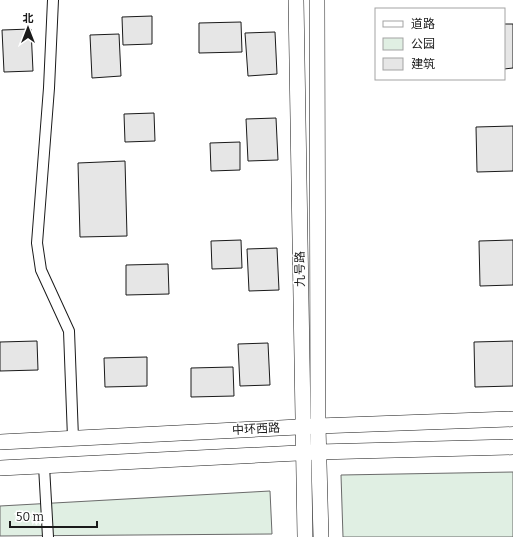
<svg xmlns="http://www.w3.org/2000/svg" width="513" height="537" viewBox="0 0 513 537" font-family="Bitter,'Noto Sans SC',serif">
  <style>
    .green { fill: #e0efe3; stroke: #6a6a6a }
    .building { fill: #e6e6e6; stroke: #1a1a1a }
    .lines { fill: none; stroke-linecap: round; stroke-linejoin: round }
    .street-casing { stroke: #1a1a1a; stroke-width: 12 }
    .secondary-casing { stroke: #1a1a1a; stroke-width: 16 }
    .street { stroke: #fff; stroke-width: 10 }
    .secondary { stroke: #fff; stroke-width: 15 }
    .labels { text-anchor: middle; stroke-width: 3; stroke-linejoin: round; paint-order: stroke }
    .street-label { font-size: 12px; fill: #1a1a1a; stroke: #fff }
  </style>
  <rect width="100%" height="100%" fill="#fff"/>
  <!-- green -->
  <g class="green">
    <polygon points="513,472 513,537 343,537 341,475"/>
    <polygon points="270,491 272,534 0,536 0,506"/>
  </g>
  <!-- building -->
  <g class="building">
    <polygon points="152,16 152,44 123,45 122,17"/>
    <polygon points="241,22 242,52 199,53 199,23"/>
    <polygon points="504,24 513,24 513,68 504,69"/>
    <polygon points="31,29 33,71 4,72 2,30"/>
    <polygon points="275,32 277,74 248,76 245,33"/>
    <polygon points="119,34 121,76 92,78 90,35"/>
    <polygon points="154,113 155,141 125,142 124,114"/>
    <polygon points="276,118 278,160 248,161 246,119"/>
    <polygon points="513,126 513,171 477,172 476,127"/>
    <polygon points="240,142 240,170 211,171 210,143"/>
    <polygon points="125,161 127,236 80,237 78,163"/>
    <polygon points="241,240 242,268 212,269 211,241"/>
    <polygon points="513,240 513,285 480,286 479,241"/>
    <polygon points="277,248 279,290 249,291 247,249"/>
    <polygon points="168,264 169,294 126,295 126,265"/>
    <polygon points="37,341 38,370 0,371 0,342"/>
    <polygon points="513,341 513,386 475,387 474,342"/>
    <polygon points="268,343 270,385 240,386 238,344"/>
    <polygon points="147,357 147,386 105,387 104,358"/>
    <polygon points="233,367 234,396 191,397 191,368"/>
  </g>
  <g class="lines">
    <defs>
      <g id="street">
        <polyline points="53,0 49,88 37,243 41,270 69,331 73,438"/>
        <polyline points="44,466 48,537"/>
      </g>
      <g id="secondary">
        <polyline points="296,0 305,537"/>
        <polyline points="317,0 318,426 321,537"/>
        <polyline points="0,442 318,426 513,419"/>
        <polyline points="0,468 318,452 513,447"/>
      </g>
    </defs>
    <!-- street casing -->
    <use href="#street" class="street-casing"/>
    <!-- secondary casing -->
    <use href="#secondary" class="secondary-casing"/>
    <!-- street -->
    <use href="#street" class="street"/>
    <!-- secondary -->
    <use href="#secondary" class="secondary"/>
  </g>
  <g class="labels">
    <!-- street labels -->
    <g class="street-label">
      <text transform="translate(300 269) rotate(-91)" y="4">九号路</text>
      <text transform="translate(256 429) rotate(-3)" y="4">中环西路</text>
    </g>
  </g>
  <!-- legend -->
  <rect x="375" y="8" width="130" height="72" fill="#ffffff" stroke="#a3a3a3"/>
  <rect x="383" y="21" width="20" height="6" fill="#ffffff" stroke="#a3a3a3"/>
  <text x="411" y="28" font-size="12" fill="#1a1a1a">道路</text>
  <rect x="383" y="38" width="20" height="12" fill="#e0efe3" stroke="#a3a3a3"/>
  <text x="411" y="48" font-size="12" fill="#1a1a1a">公园</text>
  <rect x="383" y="58" width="20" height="12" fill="#e6e6e6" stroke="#a3a3a3"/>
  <text x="411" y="68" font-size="12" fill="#1a1a1a">建筑</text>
  <!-- north arrow -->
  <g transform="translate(28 28)" stroke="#ffffff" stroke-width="3" paint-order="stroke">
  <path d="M0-3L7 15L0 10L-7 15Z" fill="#1a1a1a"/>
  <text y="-6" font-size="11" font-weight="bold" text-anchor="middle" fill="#1a1a1a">北</text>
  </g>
  <!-- scale -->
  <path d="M10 521v6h87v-6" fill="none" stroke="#1a1a1a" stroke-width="2"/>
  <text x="16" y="521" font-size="12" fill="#1a1a1a" stroke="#ffffff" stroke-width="3" paint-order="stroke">50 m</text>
</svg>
